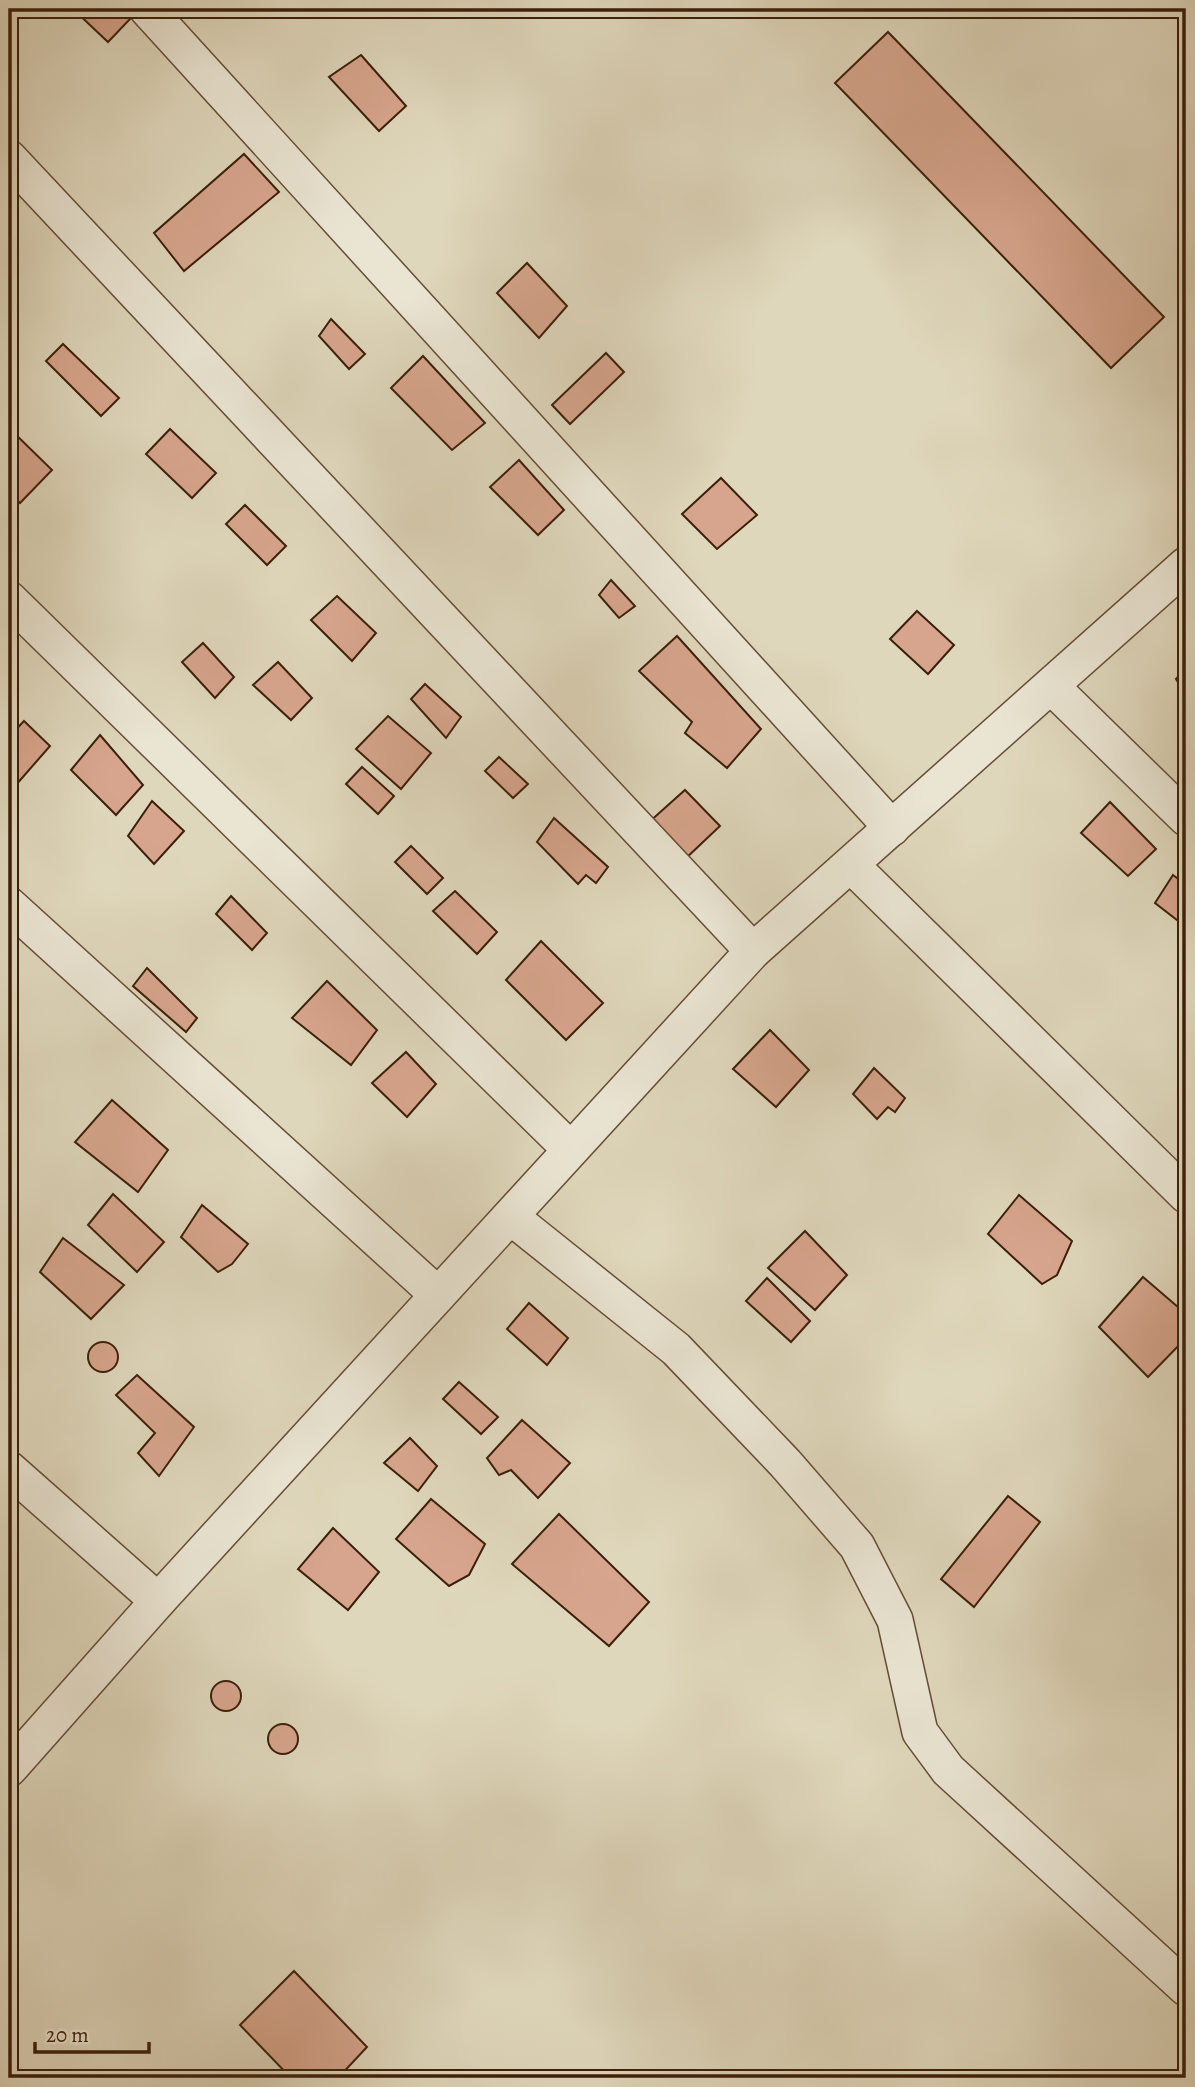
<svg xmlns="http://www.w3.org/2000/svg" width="1195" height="2087" viewBox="0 0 1195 2087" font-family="Alegreya,serif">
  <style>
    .building { fill: #d7a58d; stroke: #3c1f09; stroke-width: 2 }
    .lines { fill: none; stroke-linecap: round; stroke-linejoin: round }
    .minor-casing { stroke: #654d36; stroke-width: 38 }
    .minor { stroke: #eae5d3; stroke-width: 35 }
  </style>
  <rect width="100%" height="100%" fill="#dfd7bc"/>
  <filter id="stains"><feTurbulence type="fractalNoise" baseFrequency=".00286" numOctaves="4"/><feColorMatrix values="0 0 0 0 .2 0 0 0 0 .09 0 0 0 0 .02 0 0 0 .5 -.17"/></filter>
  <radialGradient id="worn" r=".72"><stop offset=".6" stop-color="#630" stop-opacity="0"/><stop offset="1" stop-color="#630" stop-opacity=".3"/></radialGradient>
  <!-- building -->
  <g class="building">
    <polygon points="73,9 120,9 130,19 108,42"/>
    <polygon points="737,9 752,9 744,17"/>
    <polygon points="888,32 1164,317 1111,368 835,83"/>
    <polygon points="361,55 406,106 379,131 329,77"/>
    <polygon points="244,154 279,192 184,271 154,233"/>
    <polygon points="527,263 567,306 539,338 497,293"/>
    <polygon points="331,319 365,354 349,369 319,336"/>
    <polygon points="63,344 119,398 101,416 46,361"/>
    <polygon points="606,353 624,372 570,424 552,405"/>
    <polygon points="423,356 485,423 452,450 391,388"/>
    <polygon points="9,428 52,470 20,503 9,493"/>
    <polygon points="170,429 216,473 192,498 146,454"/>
    <polygon points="519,460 564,510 538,535 490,487"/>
    <polygon points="721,478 757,515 717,549 682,514"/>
    <polygon points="245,505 286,546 267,565 226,524"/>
    <polygon points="611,580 635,606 619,618 599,595"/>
    <polygon points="337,596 376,633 352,661 311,620"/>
    <polygon points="917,611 954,645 928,674 890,639"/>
    <polygon points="677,636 761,729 727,768 685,733 692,722 639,671"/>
    <polygon points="203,643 234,677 215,698 182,662"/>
    <polygon points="278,662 312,698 291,720 253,685"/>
    <polygon points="1186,669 1186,696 1176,679"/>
    <polygon points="425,684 461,717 446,738 411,699"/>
    <polygon points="388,716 431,753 401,789 356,749"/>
    <polygon points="24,721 50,746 15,786 9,781 9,737"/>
    <polygon points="100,735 143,785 116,815 71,770"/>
    <polygon points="499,757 528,784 513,798 485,771"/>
    <polygon points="362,767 394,796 378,814 346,784"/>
    <polygon points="685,790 720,826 684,860 648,823"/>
    <polygon points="152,801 184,831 154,864 128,836"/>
    <polygon points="1110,802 1156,849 1128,876 1081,833"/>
    <polygon points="554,818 608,867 596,883 586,875 578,884 537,842"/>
    <polygon points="411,846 443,878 427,894 395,862"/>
    <polygon points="1173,875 1186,885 1186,927 1155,903"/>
    <polygon points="455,891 497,932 477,954 433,911"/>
    <polygon points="231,896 267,933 252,950 216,914"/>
    <polygon points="541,941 603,1003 566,1040 506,980"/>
    <polygon points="147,968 197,1018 186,1032 133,986"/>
    <polygon points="327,981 377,1030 351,1065 292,1018"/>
    <polygon points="770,1030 809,1070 776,1107 733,1069"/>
    <polygon points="406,1052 436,1084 407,1117 372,1083"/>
    <polygon points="874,1068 905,1098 895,1112 888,1107 877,1119 853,1094"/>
    <polygon points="112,1100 168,1150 138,1192 75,1142"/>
    <polygon points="113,1194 164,1242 137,1272 88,1225"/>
    <polygon points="1019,1195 1072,1241 1057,1275 1042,1284 988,1234"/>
    <polygon points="202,1205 248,1244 232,1264 218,1272 181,1237"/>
    <polygon points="805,1231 847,1275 815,1310 768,1268"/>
    <polygon points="63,1238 124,1285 91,1319 40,1272"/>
    <polygon points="1143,1277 1186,1314 1186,1338 1148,1377 1099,1327"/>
    <polygon points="767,1278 810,1321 791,1342 746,1301"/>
    <polygon points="529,1303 568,1338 547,1365 507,1329"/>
    <circle cx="103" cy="1357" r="15"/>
    <polygon points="137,1375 194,1427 159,1476 138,1453 155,1433 116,1395"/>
    <polygon points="459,1382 498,1417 481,1434 443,1399"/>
    <polygon points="522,1420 570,1463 538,1498 511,1470 499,1475 487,1458"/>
    <polygon points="410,1438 437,1466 418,1491 384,1463"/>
    <polygon points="1008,1496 1040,1522 974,1607 941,1579"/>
    <polygon points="431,1499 485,1544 469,1575 449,1586 396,1539"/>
    <polygon points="559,1514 649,1602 609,1646 512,1564"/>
    <polygon points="333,1528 379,1572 348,1610 298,1569"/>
    <circle cx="226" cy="1696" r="15"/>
    <circle cx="283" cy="1739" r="15"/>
    <polygon points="294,1971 367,2047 338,2078 291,2078 240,2025"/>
  </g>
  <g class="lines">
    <defs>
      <g id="minor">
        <polyline points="147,9 892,828"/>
        <polyline points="9,158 753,951"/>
        <polyline points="9,599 570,1149"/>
        <polyline points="1051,686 1186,818"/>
        <polyline points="851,865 1186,1195"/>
        <polyline points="9,905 438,1295"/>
        <polyline points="511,1217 676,1349 785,1463 857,1546 895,1620 920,1732 948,1770 1186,1988"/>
        <polyline points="9,1469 158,1601"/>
        <polyline points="9,1769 158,1601 753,951 1186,565"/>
      </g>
    </defs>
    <!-- minor casing -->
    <use href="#minor" class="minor-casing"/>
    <!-- minor -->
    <use href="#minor" class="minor"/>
  </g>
  <!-- margin -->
  <rect width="1195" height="2087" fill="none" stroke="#dfd7bc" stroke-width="35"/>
  <rect x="10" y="10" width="1174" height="2066" fill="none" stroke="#3c1f09" stroke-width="3.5"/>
  <rect x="18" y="18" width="1160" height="2052" fill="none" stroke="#3c1f09" stroke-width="2"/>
  <!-- scale -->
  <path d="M35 2042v10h114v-10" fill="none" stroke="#3c1f09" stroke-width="3.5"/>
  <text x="46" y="2042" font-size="21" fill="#3c1f09" stroke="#eae5d3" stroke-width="5" paint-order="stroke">20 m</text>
  <rect width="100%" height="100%" filter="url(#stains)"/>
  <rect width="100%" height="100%" fill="url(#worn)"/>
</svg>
